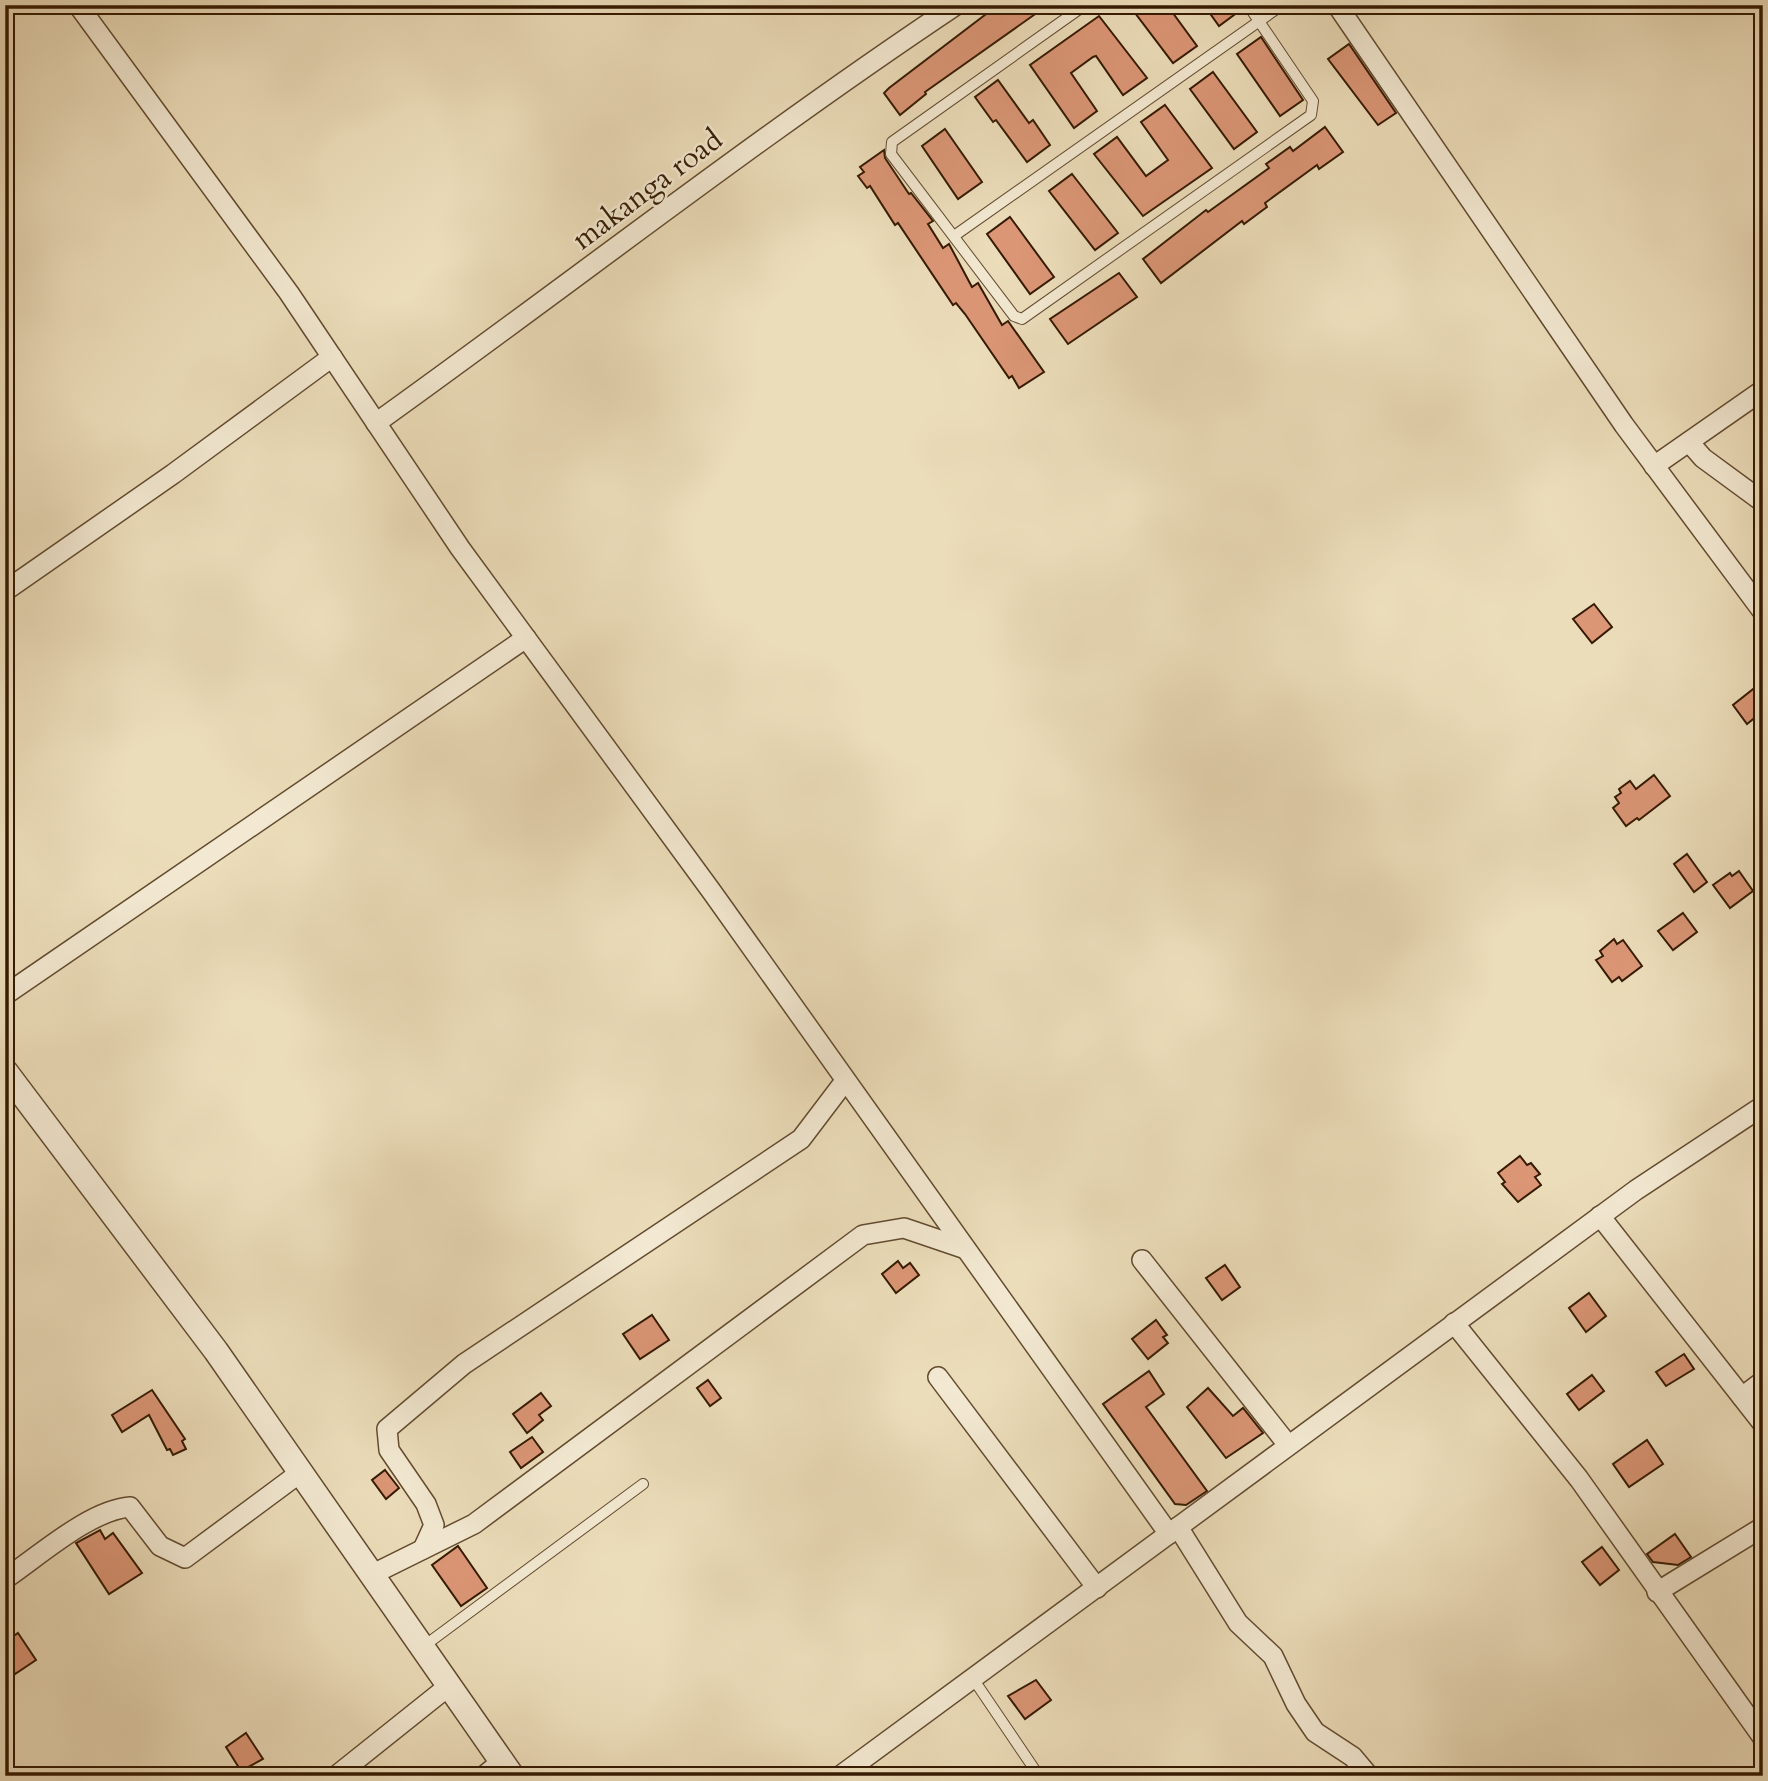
<svg xmlns="http://www.w3.org/2000/svg" width="1768" height="1781" viewBox="0 0 1768 1781" font-family="Cardo,serif">
  <style>
    .building { fill: #db9676; stroke: #351a02; stroke-width: 2 }
    .lines { fill: none; stroke-linecap: round; stroke-linejoin: round }
    .service-casing { stroke: #634b30; stroke-width: 12 }
    .minor-casing { stroke: #634b30; stroke-width: 22 }
    .tertiary-casing { stroke: #634b30; stroke-width: 27 }
    .service { stroke: #f3e9d2; stroke-width: 10 }
    .minor { stroke: #f3e9d2; stroke-width: 19 }
    .tertiary { stroke: #f3e9d2; stroke-width: 24 }
    .labels { text-anchor: middle; stroke-width: 5; stroke-linejoin: round; paint-order: stroke }
    .street-label { font-size: 30px; fill: #351a02; stroke: #f3e9d2 }
  </style>
  <rect width="100%" height="100%" fill="#ecddba"/>
  <filter id="stains"><feTurbulence type="fractalNoise" baseFrequency=".00286" numOctaves="4"/><feColorMatrix values="0 0 0 0 .2 0 0 0 0 .09 0 0 0 0 .02 0 0 0 .5 -.17"/></filter>
  <radialGradient id="worn" r=".72"><stop offset=".6" stop-color="#630" stop-opacity="0"/><stop offset="1" stop-color="#630" stop-opacity=".3"/></radialGradient>
  <!-- building -->
  <g class="building">
    <polygon points="998,5 1048,5 925,92 926,94 900,115 884,93 889,88"/>
    <polygon points="1129,5 1167,5 1197,46 1173,63"/>
    <polygon points="1204,5 1241,5 1242,9 1219,26"/>
    <polygon points="1099,16 1147,78 1123,95 1096,56 1093,57 1071,73 1097,111 1074,128 1030,65"/>
    <polygon points="1261,37 1303,100 1280,116 1237,54"/>
    <polygon points="1349,44 1396,113 1378,125 1328,59"/>
    <polygon points="1213,72 1257,132 1234,149 1190,89"/>
    <polygon points="998,80 1029,123 1033,120 1050,145 1027,162 996,120 993,122 975,97"/>
    <polygon points="1165,105 1212,168 1143,216 1094,154 1117,137 1146,176 1168,160 1141,122"/>
    <polygon points="1325,127 1343,152 1319,169 1317,165 1265,203 1267,207 1244,224 1242,221 1161,283 1143,259 1206,210 1208,212 1269,168 1266,164 1290,147 1293,151"/>
    <polygon points="945,129 982,182 958,199 922,146"/>
    <polygon points="884,150 885,158 909,194 911,193 933,221 928,224 943,248 949,244 972,287 978,283 1002,325 1008,321 1044,372 1019,388 1012,376 1009,378 965,314 956,303 953,305 898,223 895,225 870,186 867,188 858,176 864,172 860,167"/>
    <polygon points="1072,174 1118,233 1095,250 1049,191"/>
    <polygon points="1010,217 1054,277 1030,294 987,234"/>
    <polygon points="1119,273 1137,297 1068,344 1050,319"/>
    <polygon points="1594,604 1612,627 1592,643 1573,619"/>
    <polygon points="1757,686 1763,694 1763,711 1747,724 1733,705"/>
    <polygon points="1654,775 1670,796 1639,820 1637,818 1626,826 1613,808 1619,803 1615,797 1621,793 1619,789 1630,781 1636,789"/>
    <polygon points="1687,854 1707,882 1694,892 1674,864"/>
    <polygon points="1739,871 1753,891 1730,908 1713,885 1730,873 1732,876"/>
    <polygon points="1683,913 1697,932 1673,950 1658,931"/>
    <polygon points="1614,939 1617,944 1623,940 1642,966 1622,981 1619,977 1612,982 1596,960 1603,956 1600,951"/>
    <polygon points="1520,1156 1527,1165 1531,1163 1540,1174 1535,1177 1541,1185 1518,1202 1502,1184 1505,1182 1498,1173"/>
    <polygon points="898,1261 903,1268 910,1263 919,1275 896,1293 882,1274"/>
    <polygon points="1225,1265 1240,1287 1222,1300 1206,1278"/>
    <polygon points="1589,1293 1606,1316 1586,1332 1569,1308"/>
    <polygon points="652,1315 669,1340 640,1359 623,1334"/>
    <polygon points="1156,1320 1167,1335 1163,1337 1168,1343 1148,1359 1132,1339"/>
    <polygon points="1684,1354 1694,1369 1666,1386 1656,1372"/>
    <polygon points="1149,1371 1164,1394 1146,1407 1207,1491 1186,1505 1175,1504 1103,1404"/>
    <polygon points="1592,1375 1604,1391 1579,1410 1567,1394"/>
    <polygon points="708,1380 721,1398 710,1406 697,1388"/>
    <polygon points="1208,1388 1233,1416 1243,1408 1263,1433 1226,1458 1187,1407"/>
    <polygon points="152,1390 185,1439 182,1441 186,1449 173,1455 170,1449 167,1450 149,1415 122,1432 112,1415"/>
    <polygon points="541,1393 551,1406 539,1415 543,1420 527,1433 513,1414"/>
    <polygon points="532,1437 543,1452 521,1468 510,1452"/>
    <polygon points="1647,1440 1663,1464 1629,1487 1613,1464"/>
    <polygon points="385,1470 399,1488 386,1499 372,1480"/>
    <polygon points="100,1530 105,1539 113,1533 142,1573 109,1594 76,1543"/>
    <polygon points="1675,1534 1691,1557 1678,1565 1653,1562 1647,1554"/>
    <polygon points="458,1546 487,1588 461,1606 432,1565"/>
    <polygon points="1602,1547 1619,1570 1600,1585 1582,1562"/>
    <polygon points="18,1633 36,1660 15,1674 12,1669 5,1674 5,1642"/>
    <polygon points="1036,1680 1051,1700 1025,1719 1008,1696"/>
    <polygon points="246,1733 263,1759 241,1771 226,1747"/>
  </g>
  <g class="lines">
    <defs>
      <g id="service">
        <polyline points="1085,5 892,142 891,154 1014,316 1022,319 1311,115 1313,101 1248,5"/>
        <polyline points="954,236 1282,5"/>
        <polyline points="424,1646 643,1484"/>
        <polyline points="974,1680 1039,1776"/>
      </g>
      <g id="minor">
        <polyline points="78,5 289,293 460,548 712,892 1169,1534"/>
        <polyline points="1337,5 1624,425 1763,612"/>
        <path d="M376,423C570,284 758,137 956,5"/>
        <polyline points="1689,442 1703,458 1763,502"/>
        <polyline points="1654,466 1763,390"/>
        <polyline points="5,591 173,474 332,357"/>
        <polyline points="5,995 526,638"/>
        <polyline points="1600,1216 1763,1424"/>
        <polyline points="1142,1260 1288,1445"/>
        <polyline points="1454,1323 1579,1479 1763,1738"/>
        <polyline points="938,1377 1097,1588"/>
        <polyline points="1742,1397 1763,1381"/>
        <polyline points="1178,1527 1238,1623 1273,1656 1296,1704 1315,1732 1353,1757 1369,1776"/>
        <polyline points="423,1549 434,1525 426,1504 389,1450 387,1429 464,1364 801,1139 845,1081"/>
        <polyline points="373,1574 474,1524 863,1235 904,1228 963,1248"/>
        <path d="M5,1579C39,1556 90,1510 130,1507L160,1546L185,1558L301,1472"/>
        <polyline points="1657,1592 1763,1527"/>
        <polyline points="336,1776 450,1685"/>
        <polyline points="484,1776 502,1761"/>
        <polyline points="840,1776 1636,1190 1763,1106"/>
      </g>
      <polyline id="tertiary" points="5,1071 216,1351 512,1776"/>
    </defs>
    <!-- service casing -->
    <use href="#service" class="service-casing"/>
    <!-- minor casing -->
    <use href="#minor" class="minor-casing"/>
    <!-- tertiary casing -->
    <use href="#tertiary" class="tertiary-casing"/>
    <!-- service -->
    <use href="#service" class="service"/>
    <!-- minor -->
    <use href="#minor" class="minor"/>
    <!-- tertiary -->
    <use href="#tertiary" class="tertiary"/>
  </g>
  <g class="labels">
    <!-- street labels -->
    <g class="street-label">
      <text transform="translate(647 189) rotate(-37)" y="10">makanga road</text>
    </g>
  </g>
  <!-- margin -->
  <rect width="1768" height="1781" fill="none" stroke="#ecddba" stroke-width="28"/>
  <rect x="7" y="7" width="1754" height="1767" fill="none" stroke="#351a02" stroke-width="3.5"/>
  <rect x="14" y="14" width="1740" height="1753" fill="none" stroke="#351a02" stroke-width="2"/>
  <rect width="100%" height="100%" filter="url(#stains)"/>
  <rect width="100%" height="100%" fill="url(#worn)"/>
</svg>
